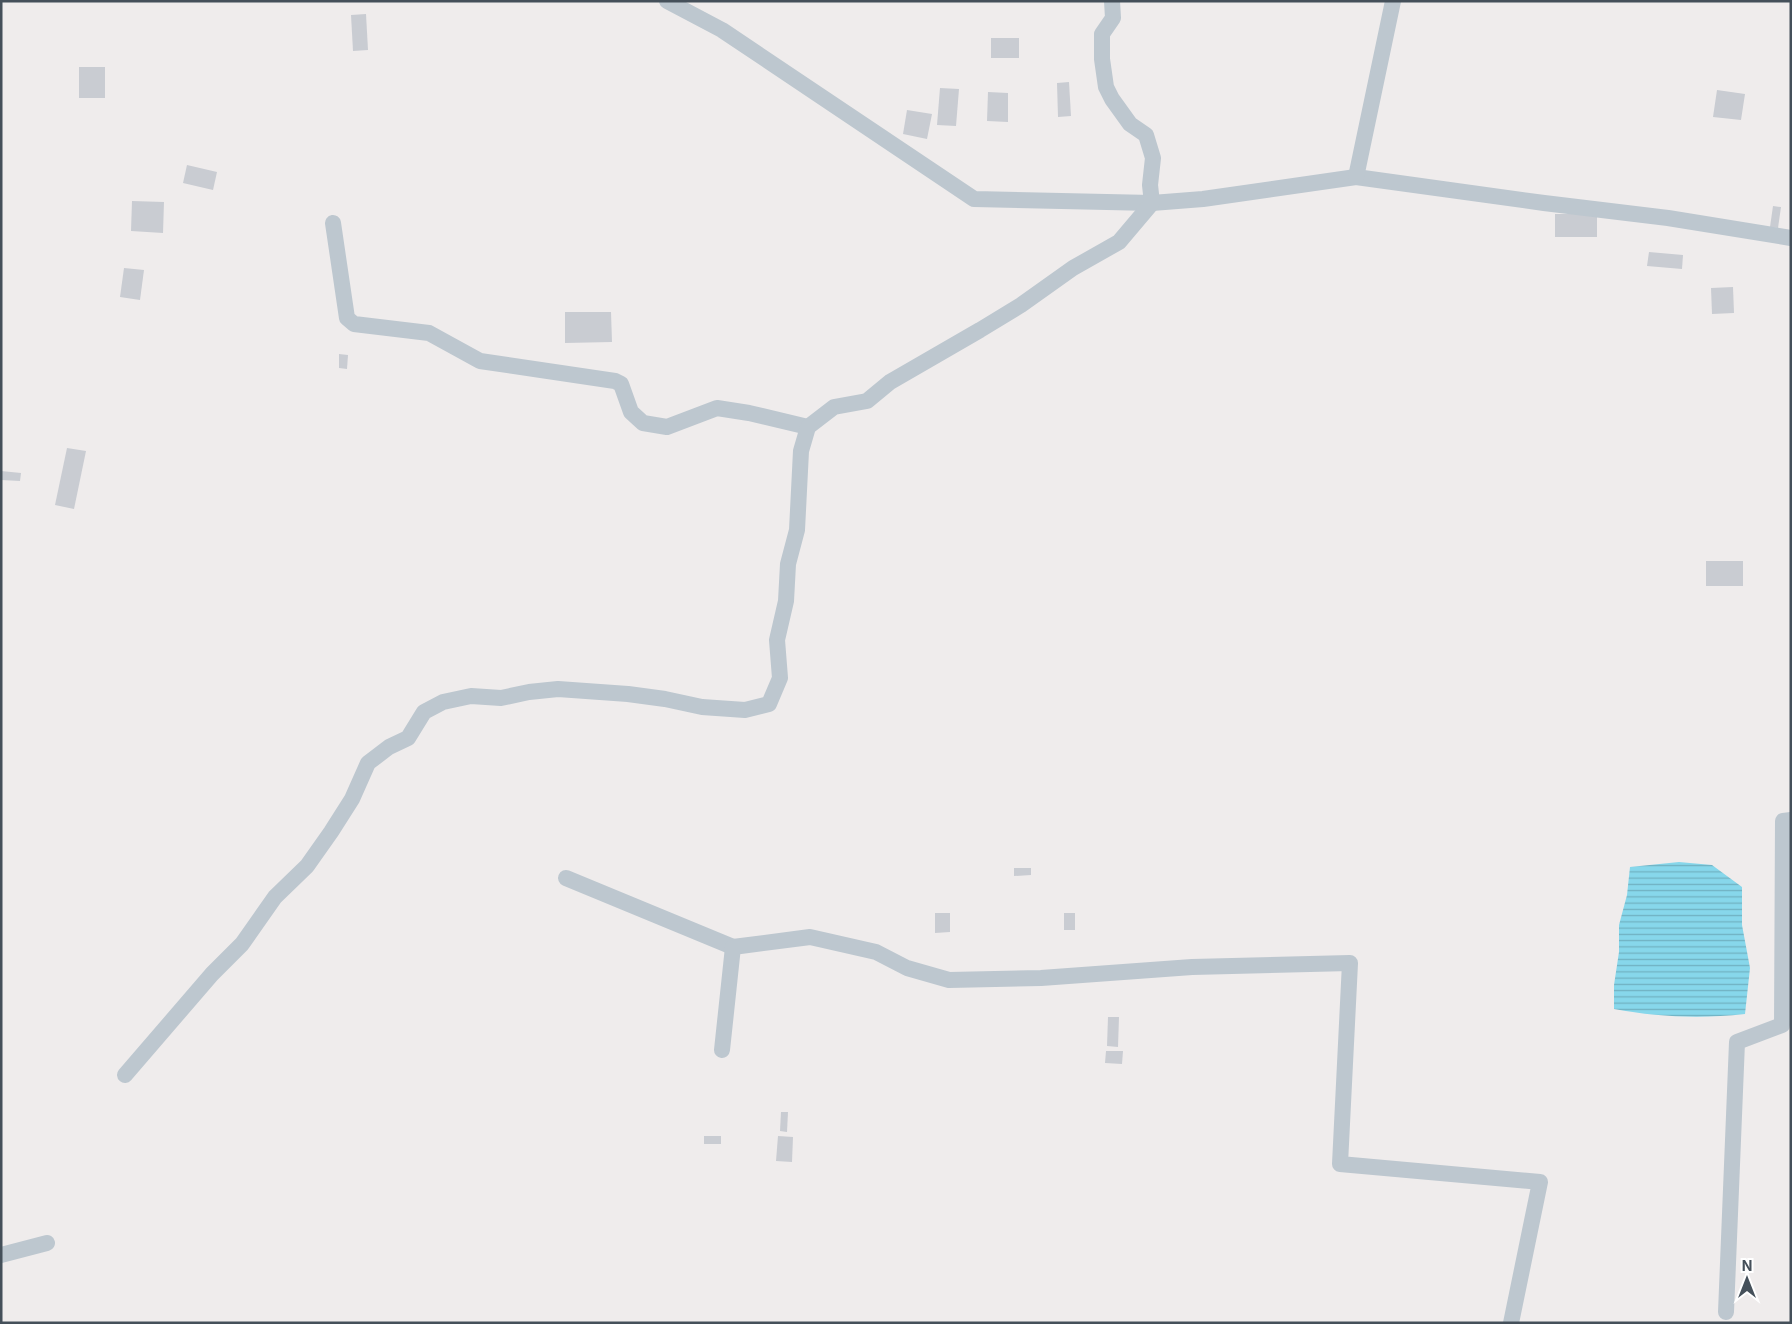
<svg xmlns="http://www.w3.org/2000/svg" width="1792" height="1324" viewBox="0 0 1792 1324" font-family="Inter,sans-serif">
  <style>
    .water { fill: url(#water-rules) }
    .building { fill: #c9ccd2 }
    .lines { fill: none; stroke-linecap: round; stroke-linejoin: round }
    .minor { stroke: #bdc7cf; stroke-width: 16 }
  </style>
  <defs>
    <pattern id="water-rules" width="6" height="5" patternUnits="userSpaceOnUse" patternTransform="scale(1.25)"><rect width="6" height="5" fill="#87d7eb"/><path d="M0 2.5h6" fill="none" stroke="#70b1c1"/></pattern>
  </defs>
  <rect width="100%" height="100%" fill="#efecec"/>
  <!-- water -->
  <path class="water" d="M1679,862L1712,865L1742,887V925L1750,968L1745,1014C1700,1019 1657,1017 1614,1009V985L1619,952V925L1627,895L1630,867Z"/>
  <!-- building -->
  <g class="building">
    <polygon points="366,14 368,50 353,51 351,15"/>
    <rect x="991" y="38" width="28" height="20"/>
    <rect x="79" y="67" width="26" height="31"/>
    <polygon points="1069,82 1071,116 1058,117 1057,83"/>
    <polygon points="940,88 959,89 956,126 937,125"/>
    <polygon points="1717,90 1745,94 1741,120 1713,117"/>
    <polygon points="988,92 1008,93 1008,122 987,121"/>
    <polygon points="907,110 932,114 927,139 903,134"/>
    <polygon points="187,165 217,172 213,190 183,183"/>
    <polygon points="132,201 164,202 163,233 131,231"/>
    <polygon points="1773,206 1781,207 1778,228 1770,227"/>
    <rect x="1555" y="214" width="42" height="23"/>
    <polygon points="1649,252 1683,255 1682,269 1647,266"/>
    <polygon points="124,268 144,270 140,300 120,297"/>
    <polygon points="1733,287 1734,313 1712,314 1711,288"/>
    <polygon points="565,312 611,312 612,342 565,343"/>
    <polygon points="339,354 348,355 347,369 339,368"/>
    <polygon points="67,448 86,451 74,509 55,505"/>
    <polygon points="1,471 21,473 20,481 1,480"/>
    <rect x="1706" y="561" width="37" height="25"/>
    <polygon points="1014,868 1031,868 1031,875 1014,876"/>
    <polygon points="935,913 950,913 950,932 935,933"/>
    <rect x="1064" y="913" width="11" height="17"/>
    <polygon points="1108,1017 1119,1017 1118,1047 1107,1046"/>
    <polygon points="1106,1051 1123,1051 1122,1064 1105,1063"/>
    <polygon points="781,1112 788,1112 787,1132 780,1131"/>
    <rect x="704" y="1136" width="17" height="8"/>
    <polygon points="778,1136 793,1137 792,1162 776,1161"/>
  </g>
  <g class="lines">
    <!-- minor -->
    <g class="minor">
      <polyline points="667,1 722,30 974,199 1152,203 1203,199 1356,177 1544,203 1668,218 1791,238"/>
      <polyline points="1356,177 1393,1"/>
      <polyline points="333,223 347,318 354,324 429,333 480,361 615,381 621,384 631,412 643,423 667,427 717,408 749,413 808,427"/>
      <polyline points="566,878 733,947"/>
      <polyline points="722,1050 733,947 810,937 876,952 907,968 949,980 1041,978 1192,967 1350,963 1340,1164 1540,1182 1511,1323"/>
      <polyline points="125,1075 212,974 242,944 275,897 307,866 331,832 352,799 368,763 389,747 408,738 424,712 443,702 471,696 501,698 529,692 558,689 628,694 665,699 702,707 745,710 769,704 780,678 777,640 786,601 788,564 797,530 801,451 808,427 834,407 867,401 890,382 980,330 1021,305 1073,268 1119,242 1152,203 1150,185 1153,158 1146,135 1130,124 1112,99 1106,87 1102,59 1102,34 1113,18 1112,1"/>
      <polyline points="1,1255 47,1243"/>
      <polyline points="1726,1312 1737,1042 1782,1025 1783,821 1791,820"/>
    </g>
  </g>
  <!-- border -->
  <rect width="1792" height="1324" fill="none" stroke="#45505a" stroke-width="5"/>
  <!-- north arrow -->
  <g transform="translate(1747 1279)" stroke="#ffffff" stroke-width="4" paint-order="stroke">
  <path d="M0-4L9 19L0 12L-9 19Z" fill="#45505a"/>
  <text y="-8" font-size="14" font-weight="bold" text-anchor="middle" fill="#45505a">N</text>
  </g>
</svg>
